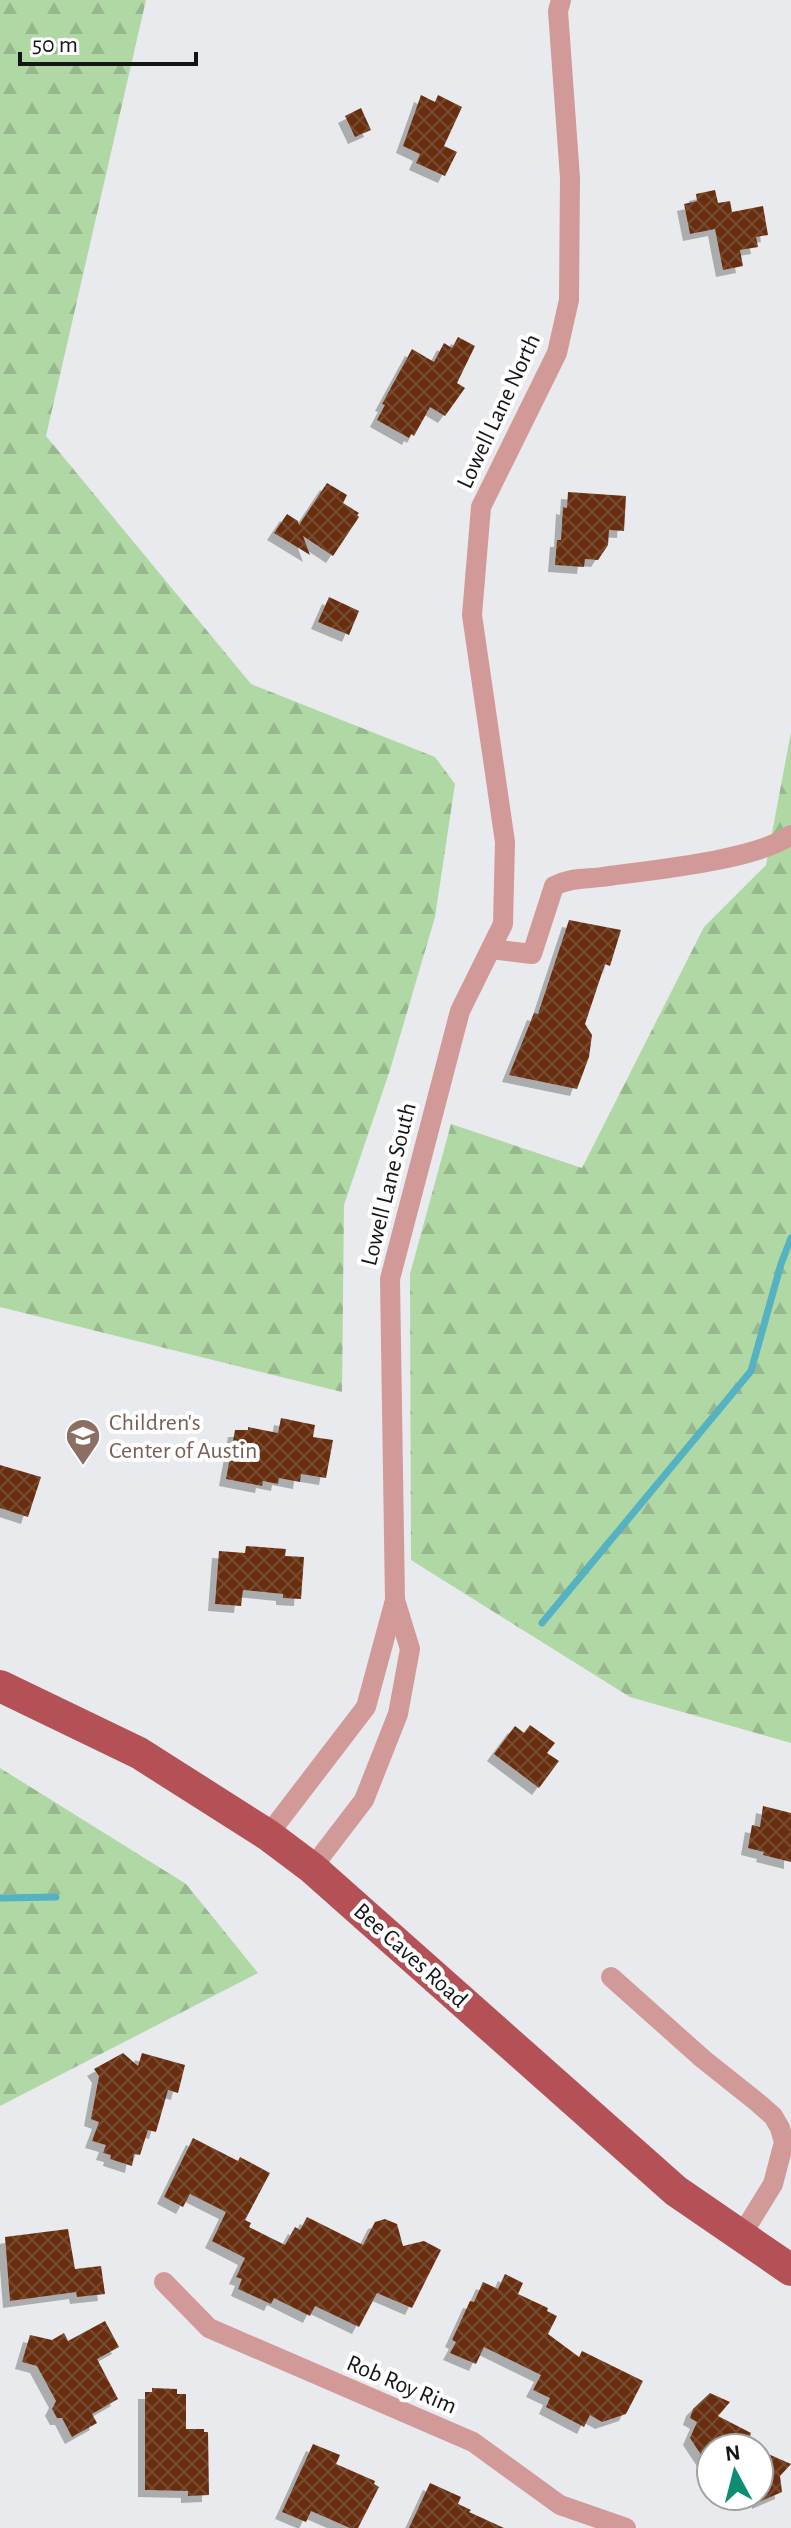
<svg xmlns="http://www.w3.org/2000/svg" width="791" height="2528" viewBox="0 0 791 2528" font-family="'Alegreya Sans',sans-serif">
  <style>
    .forest { fill: url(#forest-firs) }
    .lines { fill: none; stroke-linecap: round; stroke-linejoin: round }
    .stream { stroke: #54b2c3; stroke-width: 7 }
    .building { fill: url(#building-cross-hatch); filter: url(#shadow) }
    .minor { stroke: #d29999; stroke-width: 20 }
    .primary { stroke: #b45156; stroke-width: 32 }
    .labels { text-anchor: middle; stroke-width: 8; stroke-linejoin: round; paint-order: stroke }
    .street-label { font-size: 24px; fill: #141516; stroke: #fff }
    .education-label { font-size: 24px; fill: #785e54; stroke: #fff; text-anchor: start }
  </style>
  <defs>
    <pattern id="forest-firs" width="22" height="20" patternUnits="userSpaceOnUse" patternTransform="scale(2)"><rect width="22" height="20" fill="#b0d8a4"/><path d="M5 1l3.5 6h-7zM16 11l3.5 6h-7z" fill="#96b88c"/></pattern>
    <pattern id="building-cross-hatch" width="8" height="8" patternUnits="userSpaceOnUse" patternTransform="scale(2)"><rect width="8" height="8" fill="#672f0f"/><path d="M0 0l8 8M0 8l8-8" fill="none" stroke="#774b31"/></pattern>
    <filter id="shadow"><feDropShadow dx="-7" dy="7" stdDeviation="0" flood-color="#0004"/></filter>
  </defs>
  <rect width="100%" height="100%" fill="#e8eaed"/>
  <!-- forest -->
  <g class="forest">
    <polygon points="0,0 146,0 46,436 251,684 435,757 455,784 435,917 390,1070 344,1205 342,1392 0,1307"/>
    <polygon points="791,732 791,1743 630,1697 411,1560 410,1274 451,1124 582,1168 704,927 766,865"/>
    <polygon points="0,1768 186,1884 258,1973 0,2106"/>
  </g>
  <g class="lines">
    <!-- stream -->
    <g class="stream">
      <polyline points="542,1623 751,1371 781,1264 791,1238"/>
      <polyline points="0,1898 56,1897"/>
    </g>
  </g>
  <!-- building -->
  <g class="building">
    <polygon points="421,95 435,102 438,95 462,107 444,146 457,152 445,176 416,163 420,154 403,146"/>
    <polygon points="361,108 371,130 355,137 345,116"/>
    <polygon points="715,190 718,203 730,201 732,212 763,206 768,235 756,237 758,247 740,250 743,266 723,270 715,229 690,234 684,204 697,201 696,194"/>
    <polygon points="458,337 475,346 457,383 465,388 445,416 430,407 414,436 411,434 409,438 377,420 385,405 382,404 412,349 434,362 444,343 452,348"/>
    <polygon points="327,483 347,495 343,503 359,513 357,515 359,517 333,556 303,536 310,555 274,533 287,514 298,521 299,525"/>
    <polygon points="568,492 626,496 624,531 609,530 608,545 598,560 585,559 584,567 555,565 557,540 561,540 563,507 567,508"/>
    <polygon points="329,597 359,611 349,635 318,622"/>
    <polygon points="569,920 621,930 610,966 605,964 585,1024 592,1035 589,1057 577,1089 509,1075 534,1013 538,1014"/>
    <polygon points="281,1418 315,1425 313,1437 333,1440 326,1478 301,1474 300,1482 279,1478 278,1484 263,1481 262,1486 226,1479 235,1430 248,1430 248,1427 278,1433"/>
    <polygon points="0,1465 41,1477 28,1517 0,1508"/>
    <polygon points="246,1546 286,1549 285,1556 304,1557 301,1599 283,1598 283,1594 243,1590 241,1606 215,1604 219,1551 245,1553"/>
    <polygon points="530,1725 555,1743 547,1753 559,1761 539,1788 494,1754 515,1726 524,1733"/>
    <polygon points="763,1806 791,1813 791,1862 763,1855 764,1852 748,1848 752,1825 760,1827"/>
    <polygon points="123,2053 138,2066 142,2053 185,2065 178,2093 168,2090 156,2132 148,2130 140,2155 134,2154 132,2166 110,2159 111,2155 103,2153 106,2145 92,2141 99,2122 91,2119 99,2076 94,2069"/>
    <polygon points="193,2138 238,2161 240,2157 270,2173 245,2220 251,2223 249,2227 285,2245 295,2227 300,2230 307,2217 363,2245 375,2222 385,2219 397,2224 403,2246 424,2241 441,2250 412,2308 377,2293 359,2327 315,2306 310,2316 274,2298 271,2304 238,2289 242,2279 236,2277 245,2258 212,2241 226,2212 190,2194 183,2207 164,2197"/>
    <polygon points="68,2229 75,2269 101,2266 105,2294 77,2297 76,2292 10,2301 5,2237"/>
    <polygon points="505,2274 523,2283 518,2294 548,2308 547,2311 557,2316 548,2334 579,2357 582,2351 643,2381 626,2414 602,2422 590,2415 584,2427 546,2407 550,2398 533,2390 541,2375 484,2347 476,2364 450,2353 456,2342 452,2340 470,2301 474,2302 483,2282 498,2289"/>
    <polygon points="105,2321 119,2347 97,2359 118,2399 92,2414 97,2423 72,2437 62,2418 57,2418 52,2409 56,2401 37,2366 22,2362 30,2335 52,2340 64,2333 68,2341"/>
    <polygon points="152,2388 177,2389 177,2394 186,2394 186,2429 204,2429 204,2432 208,2432 209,2495 188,2496 188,2491 145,2490 145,2392 152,2392"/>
    <polygon points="710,2393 730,2402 718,2416 751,2433 746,2448 711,2448 711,2470 690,2438 697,2422 690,2418 693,2409"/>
    <polygon points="313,2444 340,2455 336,2464 375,2481 374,2484 379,2487 358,2528 350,2528 311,2511 306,2522 282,2512"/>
    <polygon points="759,2450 791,2464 780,2476 782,2492 759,2502"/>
    <polygon points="430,2483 461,2497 458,2504 471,2510 469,2512 504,2528 409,2528"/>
  </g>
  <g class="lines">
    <!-- minor -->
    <g class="minor">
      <path d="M491,949L532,954L554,886C576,876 586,880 609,876C654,870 756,860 791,835"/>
      <polyline points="268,1835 366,1707 395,1600"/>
      <polyline points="312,1868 364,1800 398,1714 410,1649 395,1600 390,1279 460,1011 503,924 505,842 472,615 481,507 557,353 569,300 570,178 558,11 561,0"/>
      <polyline points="611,1977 703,2059 757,2102 773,2116 780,2128 784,2142 773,2184 741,2236"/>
      <polyline points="164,2282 209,2328 473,2442 560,2505 626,2528"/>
    </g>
    <!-- primary -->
    <polyline class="primary" points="0,1686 139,1753 268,1835 312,1868 676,2191 791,2270"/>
  </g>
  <!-- icons -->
  <defs>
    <symbol id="school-pin" viewBox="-11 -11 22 30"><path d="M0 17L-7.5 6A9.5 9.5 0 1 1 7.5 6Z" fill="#8d6e63" stroke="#fff"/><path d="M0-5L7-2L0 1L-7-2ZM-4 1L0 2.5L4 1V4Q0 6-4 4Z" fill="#fff"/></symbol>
  </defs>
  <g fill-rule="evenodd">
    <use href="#school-pin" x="63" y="1416" width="40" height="54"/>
  </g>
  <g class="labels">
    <!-- street labels -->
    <g class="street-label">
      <text transform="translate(498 411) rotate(-65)" y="8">Lowell Lane North</text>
      <text transform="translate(388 1184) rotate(-76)" y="8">Lowell Lane South</text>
      <text transform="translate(411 1955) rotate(42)" y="8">Bee Caves Road</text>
      <text transform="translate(402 2384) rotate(23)" y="8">Rob Roy Rim</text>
    </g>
    <!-- education labels -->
    <g class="education-label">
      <text x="109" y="1430">Children's<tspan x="109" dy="28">Center of Austin</tspan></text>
    </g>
  </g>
  <!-- north arrow -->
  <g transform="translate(735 2472) rotate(353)"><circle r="38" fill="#ffffff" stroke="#a1a1a2" stroke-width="2"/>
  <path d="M0-6L14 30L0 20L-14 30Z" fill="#0d8d72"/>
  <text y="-12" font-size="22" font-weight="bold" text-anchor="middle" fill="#141516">N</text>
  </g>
  <!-- scale -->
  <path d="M20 52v12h176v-12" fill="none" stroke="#141516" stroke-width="4"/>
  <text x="32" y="52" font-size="24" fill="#141516" stroke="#ffffff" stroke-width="6" paint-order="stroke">50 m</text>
</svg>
